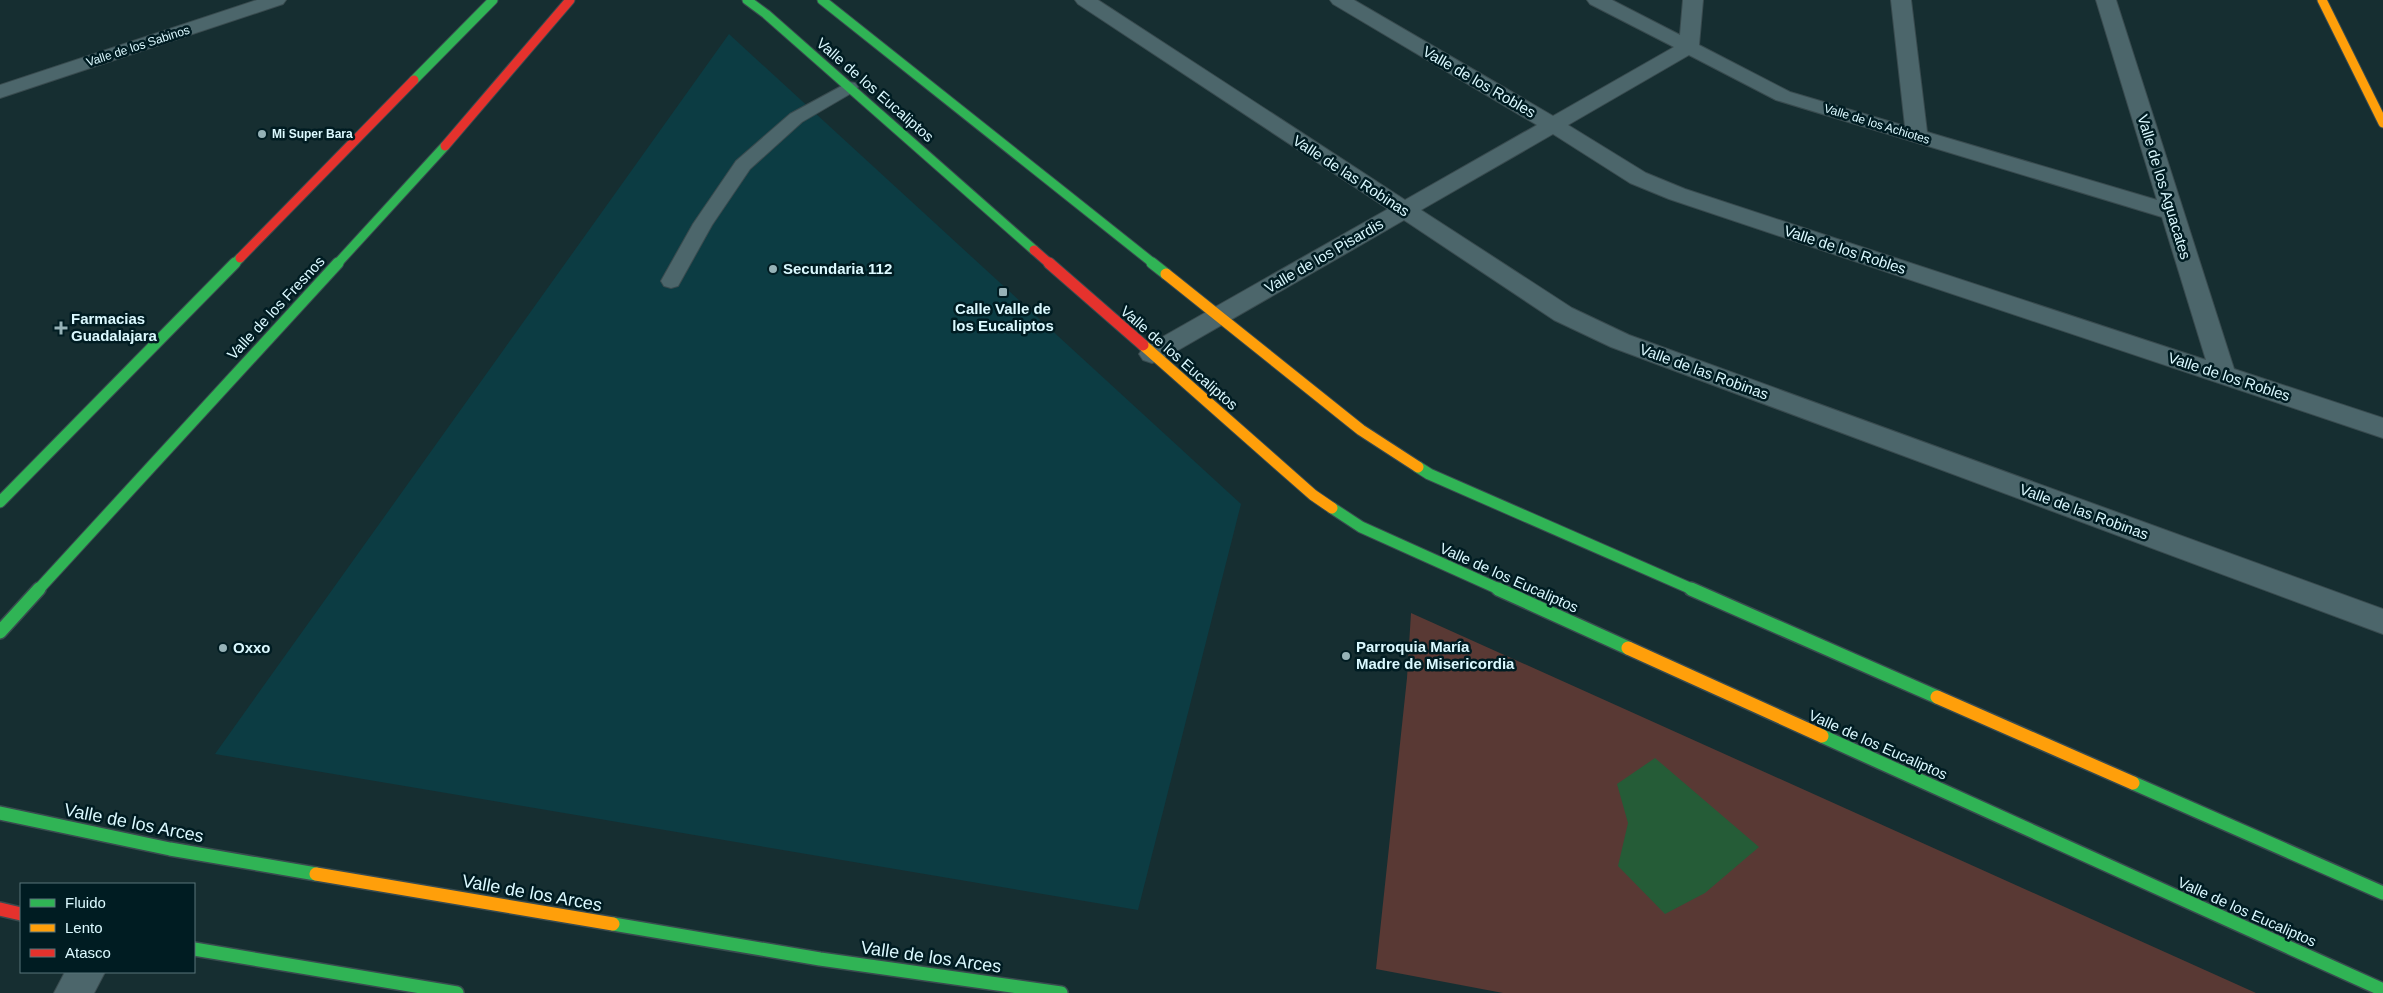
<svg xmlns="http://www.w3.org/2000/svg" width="2383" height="993" viewBox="0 0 2383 993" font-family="Arial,sans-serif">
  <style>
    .built { fill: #0c3c43 }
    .green { fill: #593934 }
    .water { fill: #255c37 }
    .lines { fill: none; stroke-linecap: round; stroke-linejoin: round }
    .lane-casing { stroke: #394b4f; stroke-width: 2 }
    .street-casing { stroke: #394b4f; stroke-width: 2 }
    .fast-far2-casing { stroke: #394b4f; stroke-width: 11 }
    .fast-far1-casing { stroke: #394b4f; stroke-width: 13 }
    .fast-casing { stroke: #394b4f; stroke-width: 16 }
    .slow-far2-casing { stroke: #394b4f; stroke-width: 11 }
    .slow-far1-casing { stroke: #394b4f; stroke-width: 13 }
    .slow-casing { stroke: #394b4f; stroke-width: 16 }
    .jam-far2-casing { stroke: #394b4f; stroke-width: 11 }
    .jam-far1-casing { stroke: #394b4f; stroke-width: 13 }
    .jam-casing { stroke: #394b4f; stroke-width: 16 }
    .lane { fill: #4c666b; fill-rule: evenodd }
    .street { fill: #4c666b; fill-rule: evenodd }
    .fast-far2 { stroke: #30b455; stroke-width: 9 }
    .fast-far1 { stroke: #30b455; stroke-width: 11 }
    .fast { stroke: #30b455; stroke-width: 13 }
    .slow-far2 { stroke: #ff9f0a; stroke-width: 9 }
    .slow-far1 { stroke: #ff9f0a; stroke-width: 11 }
    .slow { stroke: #ff9f0a; stroke-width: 13 }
    .jam-far2 { stroke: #e5322d; stroke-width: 9 }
    .jam-far1 { stroke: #e5322d; stroke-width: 11 }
    .jam { stroke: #e5322d; stroke-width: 13 }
    .poi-dot { fill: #96b2b7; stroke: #001c22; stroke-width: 2 }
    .labels { text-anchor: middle; stroke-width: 5; stroke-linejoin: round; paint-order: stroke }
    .far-street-label { font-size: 12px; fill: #dbf9ff; stroke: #001c22 }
    .far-poi-label { font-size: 12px; font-weight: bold; fill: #dbf9ff; stroke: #001c22; text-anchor: start }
    .street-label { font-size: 15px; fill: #dbf9ff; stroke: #001c22 }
    .poi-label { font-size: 15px; font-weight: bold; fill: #dbf9ff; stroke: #001c22; text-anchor: start }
    .near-street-label { font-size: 18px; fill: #dbf9ff; stroke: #001c22 }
  </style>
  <rect width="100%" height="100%" fill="#162e31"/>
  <!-- built -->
  <polygon class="built" points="729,34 1241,504 1138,910 215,754"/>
  <!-- green -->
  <polygon class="green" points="1411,613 2256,993 1503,993 1376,969 1407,678"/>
  <!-- water -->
  <polygon class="water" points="1655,758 1759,847 1705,893 1665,914 1618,866 1628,823 1617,784"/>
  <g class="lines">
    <defs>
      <polygon id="lane" points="849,82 855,83 858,87 855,91 802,122 750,169 712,225 678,286 671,288 664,286 661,281 693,224 736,161 790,114"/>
      <g id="street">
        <polygon points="257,0 286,0 283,4 0,98 0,85"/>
        <path d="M1075,0H1098L1405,200L1537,125L1333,4L1330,0H1354L1553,116L1674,47L1590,4L1587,0H1612L1680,35L1683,0H1703L1699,45L1790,92L1905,126L1891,0H1911L1927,132L2157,200L2096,0H2116L2234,369L2383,418V438L1669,199L1630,183L1553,134L1421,210L1572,308L1629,335L2383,609V634L1611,347L1554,320L1404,220L1161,360L1152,363L1143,360L1139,354L1143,348L1388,209L1078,4ZM1689,55L1776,100L2162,217L2206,360L1685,189L1646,173L1568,125Z"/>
        <polygon points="65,972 105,972 94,993 54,993"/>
      </g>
      <g id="fast-far2">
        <polyline points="747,0 766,14 1034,250"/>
        <polyline points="822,0 1154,264"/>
        <polyline points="414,80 493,0"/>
        <polyline points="234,264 240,258"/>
        <polyline points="337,264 445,146"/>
      </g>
      <g id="fast-far1">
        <polyline points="1152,263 1166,274"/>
        <polyline points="1418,467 1429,474 1694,590"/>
        <polyline points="0,502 235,263"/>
        <polyline points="1332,508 1361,527 1501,590"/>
        <polyline points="38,590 338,263"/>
      </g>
      <g id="fast">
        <polyline points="1498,589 1628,648"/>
        <polyline points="1691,589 1937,697"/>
        <polyline points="0,632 39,589"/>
        <polyline points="1822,736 2383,990"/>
        <polyline points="2133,783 2383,893"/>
        <polyline points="0,813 170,849 316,874"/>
        <polyline points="613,924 820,959 1061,993"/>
        <polyline points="194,949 457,993"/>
      </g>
      <polyline id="slow-far2" points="2322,0 2383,123"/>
      <g id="slow-far1">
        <polyline points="1166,274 1361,430 1418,467"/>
        <polyline points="1143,345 1313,495 1332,508"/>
      </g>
      <g id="slow">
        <polyline points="1628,648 1822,736"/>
        <polyline points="1937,697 2133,783"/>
        <polyline points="316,874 613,924"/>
      </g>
      <g id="jam-far2">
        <polyline points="445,146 570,0"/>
        <polyline points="1034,250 1050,264"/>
        <polyline points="240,258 414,80"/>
      </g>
      <polyline id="jam-far1" points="1049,263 1143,345"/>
      <polyline id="jam" points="0,909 21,914"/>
    </defs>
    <!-- lane casing -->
    <use href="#lane" class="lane-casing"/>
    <!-- street casing -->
    <use href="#street" class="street-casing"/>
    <!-- fast-far2 casing -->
    <use href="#fast-far2" class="fast-far2-casing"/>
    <!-- fast-far1 casing -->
    <use href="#fast-far1" class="fast-far1-casing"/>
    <!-- fast casing -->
    <use href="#fast" class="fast-casing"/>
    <!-- slow-far2 casing -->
    <use href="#slow-far2" class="slow-far2-casing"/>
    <!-- slow-far1 casing -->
    <use href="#slow-far1" class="slow-far1-casing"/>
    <!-- slow casing -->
    <use href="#slow" class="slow-casing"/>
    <!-- jam-far2 casing -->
    <use href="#jam-far2" class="jam-far2-casing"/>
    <!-- jam-far1 casing -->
    <use href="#jam-far1" class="jam-far1-casing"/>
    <!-- jam casing -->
    <use href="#jam" class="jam-casing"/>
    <!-- lane -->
    <use href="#lane" class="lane"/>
    <!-- street -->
    <use href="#street" class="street"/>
    <!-- fast-far2 -->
    <use href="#fast-far2" class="fast-far2"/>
    <!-- fast-far1 -->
    <use href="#fast-far1" class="fast-far1"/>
    <!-- fast -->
    <use href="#fast" class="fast"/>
    <!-- slow-far2 -->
    <use href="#slow-far2" class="slow-far2"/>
    <!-- slow-far1 -->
    <use href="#slow-far1" class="slow-far1"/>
    <!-- slow -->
    <use href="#slow" class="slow"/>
    <!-- jam-far2 -->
    <use href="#jam-far2" class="jam-far2"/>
    <!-- jam-far1 -->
    <use href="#jam-far1" class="jam-far1"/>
    <!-- jam -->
    <use href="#jam" class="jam"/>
  </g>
  <!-- markers -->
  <g class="poi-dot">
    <circle cx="262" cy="134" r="5"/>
    <circle cx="773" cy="269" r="5"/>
    <rect x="998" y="287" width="10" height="10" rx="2.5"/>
    <path d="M58.5 320.5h5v5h5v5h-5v5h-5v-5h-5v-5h5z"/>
    <circle cx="223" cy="648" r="5"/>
    <circle cx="1346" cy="656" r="5"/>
  </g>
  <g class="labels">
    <!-- far-street labels -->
    <g class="far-street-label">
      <text transform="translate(138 46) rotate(-18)" y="4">Valle de los Sabinos</text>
      <text transform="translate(1877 124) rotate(17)" y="4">Valle de los Achiotes</text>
    </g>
    <!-- far-poi labels -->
    <g class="far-poi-label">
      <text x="272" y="138">Mi Super Bara</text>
    </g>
    <!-- street labels -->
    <g class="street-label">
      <text transform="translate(1479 82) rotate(30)" y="5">Valle de los Robles</text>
      <text transform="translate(875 90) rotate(41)" y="5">Valle de los Eucaliptos</text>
      <text transform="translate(1351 176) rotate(33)" y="5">Valle de las Robinas</text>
      <text transform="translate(2164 187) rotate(73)" y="5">Valle de los Aguacates</text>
      <text transform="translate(1845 250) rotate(18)" y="5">Valle de los Robles</text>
      <text transform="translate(1324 256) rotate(-30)" y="5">Valle de los Pisardis</text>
      <text transform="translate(276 308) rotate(-47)" y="5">Valle de los Fresnos</text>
      <text transform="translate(1179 358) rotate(41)" y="5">Valle de los Eucaliptos</text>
      <text transform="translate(1704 372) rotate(20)" y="5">Valle de las Robinas</text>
      <text transform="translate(2229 377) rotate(18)" y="5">Valle de los Robles</text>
      <text transform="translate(2084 512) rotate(20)" y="5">Valle de las Robinas</text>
      <text transform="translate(1509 578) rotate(24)" y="5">Valle de los Eucaliptos</text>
      <text transform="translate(1878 745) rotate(24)" y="5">Valle de los Eucaliptos</text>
      <text transform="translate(2247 912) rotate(24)" y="5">Valle de los Eucaliptos</text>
    </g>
    <!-- poi labels -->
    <g class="poi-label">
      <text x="783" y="274">Secundaria 112</text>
      <text x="1003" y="314" text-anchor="middle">Calle Valle de<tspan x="1003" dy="17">los Eucaliptos</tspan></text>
      <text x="71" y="324">Farmacias<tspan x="71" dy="17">Guadalajara</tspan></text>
      <text x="1356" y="652">Parroquia María<tspan x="1356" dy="17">Madre de Misericordia</tspan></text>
      <text x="233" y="653">Oxxo</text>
    </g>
    <!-- near-street labels -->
    <g class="near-street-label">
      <text transform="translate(134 823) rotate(11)" y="6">Valle de los Arces</text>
      <text transform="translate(532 893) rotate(10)" y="6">Valle de los Arces</text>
      <text transform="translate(931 957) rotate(8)" y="6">Valle de los Arces</text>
    </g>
  </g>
  <!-- legend -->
  <rect x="20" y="883" width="175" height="90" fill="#001c22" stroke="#58747a"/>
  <rect x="30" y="899" width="25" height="8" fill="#30b455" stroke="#58747a"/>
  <text x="65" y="908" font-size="15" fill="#dbf9ff">Fluido</text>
  <rect x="30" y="924" width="25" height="8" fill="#ff9f0a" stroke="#58747a"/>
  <text x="65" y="933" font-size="15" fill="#dbf9ff">Lento</text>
  <rect x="30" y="949" width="25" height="8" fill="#e5322d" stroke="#58747a"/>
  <text x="65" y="958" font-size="15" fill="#dbf9ff">Atasco</text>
</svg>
